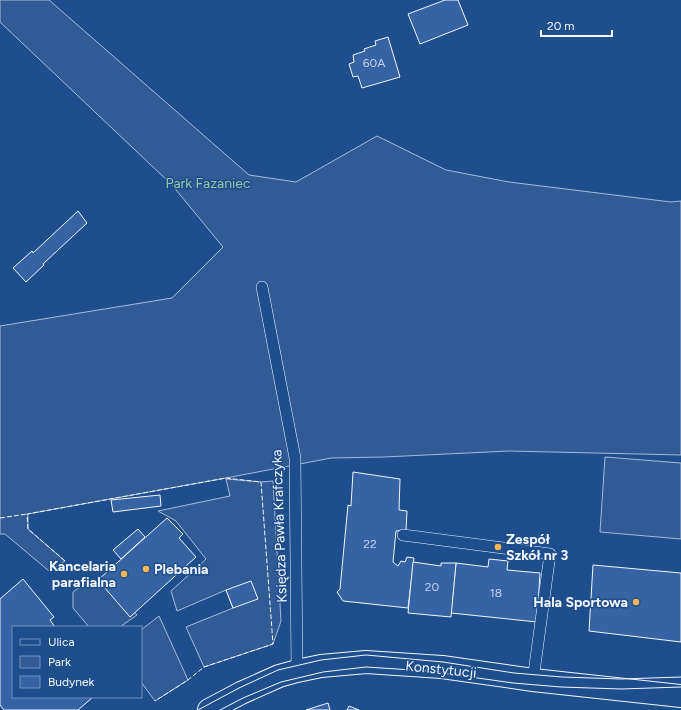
<svg xmlns="http://www.w3.org/2000/svg" width="681" height="710" viewBox="0 0 681 710" font-family="Figtree,sans-serif">
  <style>
    .green { fill: #305b95; stroke: #a8bbd7 }
    .building { fill: #3563a3; stroke: #f2f6ff }
    .lines { fill: none; stroke-linecap: round; stroke-linejoin: round }
    .service-casing { stroke: #f2f6ff; stroke-width: 12 }
    .tertiary-casing { stroke: #f2f6ff; stroke-width: 24 }
    .service { stroke: #1f4e8c; stroke-width: 11 }
    .tertiary { stroke: #1f4e8c; stroke-width: 22 }
    .tram { stroke: #f2f6ff; stroke-width: 1 }
    .fence { stroke: #f2f6ff; stroke-width: 1; stroke-dasharray: 5 2; stroke-linecap: butt }
    .poi-dot { fill: #ffb74d; stroke: #1f4e8c; stroke-width: 1.5 }
    .labels { text-anchor: middle; stroke-width: 3; stroke-linejoin: round; paint-order: stroke }
    .number-label { font-size: 12px; fill: #c3d1e8 }
    .park-label { font-size: 14px; fill: #97c8a6; stroke: #1f4e8c }
    .street-label { font-size: 14px; fill: #f2f6ff; stroke: #1f4e8c }
    .poi-label { font-size: 14px; font-weight: bold; fill: #f2f6ff; stroke: #1f4e8c; text-anchor: start }
  </style>
  <rect width="100%" height="100%" fill="#1f4e8c"/>
  <!-- green -->
  <g class="green">
    <polygon points="0,0 49,0 249,175 296,182 377,136 446,170 509,182 671,202 681,201 681,455 509,451 384,457 331,458 226,478 28,514 28,529 65,561 49,571 5,534 0,534 0,326 172,298 223,247 172,185 0,22"/>
    <polygon points="605,457 681,463 681,539 600,532"/>
    <polygon points="226,479 261,482 273,481 281,621 273,644 204,667 186,627 233,608 226,590 177,611 171,591 206,559 176,521 158,511 230,496"/>
    <polygon points="106,581 137,615 120,627 89,627 73,608 73,592 85,583"/>
    <polygon points="159,616 188,680 155,701 141,682 141,630"/>
  </g>
  <!-- building -->
  <g class="building">
    <polygon points="445,0 458,0 468,25 420,44 408,14"/>
    <polygon points="388,37 400,77 362,88 358,76 353,77 349,64 354,62 353,55 365,51 364,49 376,45 375,41"/>
    <polygon points="78,211 87,223 43,264 44,265 26,282 13,268 32,251 33,253"/>
    <polygon points="353,472 400,479 399,510 407,511 406,530 396,531 393,562 398,566 401,561 405,562 407,557 414,558 408,608 343,601 337,592 340,589 348,505 351,506"/>
    <polygon points="160,495 161,506 113,512 111,500"/>
    <polygon points="167,518 183,534 179,538 196,557 130,617 98,580"/>
    <polygon points="138,529 145,537 121,559 113,550"/>
    <polygon points="489,559 508,561 507,570 540,573 537,622 451,613 456,563 488,567"/>
    <polygon points="413,562 441,566 441,563 456,563 451,617 408,613"/>
    <polygon points="593,565 681,573 681,642 589,631"/>
    <polygon points="23,579 54,617 50,620 55,627 13,627 13,697 93,697 78,710 4,710 0,705 0,599"/>
    <polygon points="251,581 258,599 233,608 226,590"/>
    <polygon points="328,703 330,710 306,710"/>
    <polygon points="349,706 359,710 347,710"/>
  </g>
  <g class="lines">
    <defs>
      <g id="service">
        <polyline points="262,287 295,458 297,671"/>
        <polyline points="403,535 550,554 533,680"/>
      </g>
      <polyline id="tertiary" points="209,710 241,693 279,676 297,671 321,666 366,662 442,667 533,680 681,696"/>
    </defs>
    <!-- service casing -->
    <use href="#service" class="service-casing"/>
    <!-- tertiary casing -->
    <use href="#tertiary" class="tertiary-casing"/>
    <!-- service -->
    <use href="#service" class="service"/>
    <!-- tertiary -->
    <use href="#tertiary" class="tertiary"/>
    <!-- tram -->
    <g class="tram">
      <polyline points="198,710 239,688 278,670 321,660 366,655 443,662 514,673 562,677 621,679 681,677"/>
      <polyline points="220,710 243,698 281,682 323,672 366,667 428,671 513,683 561,687 621,689 681,687"/>
    </g>
    <!-- fence -->
    <g class="fence">
      <polyline points="0,518 27,514"/>
      <polyline points="65,561 28,529 27,514 226,478 261,482 273,644 204,667 188,680 155,701"/>
    </g>
  </g>
  <!-- markers -->
  <g class="poi-dot">
    <circle cx="498" cy="547" r="4"/>
    <circle cx="146" cy="569" r="4"/>
    <circle cx="124" cy="574" r="4"/>
    <circle cx="636" cy="602" r="4"/>
  </g>
  <g class="labels">
    <!-- number labels -->
    <g class="number-label">
      <text x="374" y="67">60A</text>
      <text x="370" y="548">22</text>
      <text x="432" y="591">20</text>
      <text x="496" y="597">18</text>
    </g>
    <!-- park labels -->
    <g class="park-label">
      <text x="208" y="188">Park Fazaniec</text>
    </g>
    <!-- street labels -->
    <g class="street-label">
      <text transform="translate(279 526) rotate(-92)" y="5">Księdza Pawła Krafczyka</text>
      <text transform="translate(441 669) rotate(6)" y="5">Konstytucji</text>
    </g>
    <!-- poi labels -->
    <g class="poi-label">
      <text x="506" y="544">Zespół<tspan x="506" dy="16">Szkół nr 3</tspan></text>
      <text x="116" y="571" text-anchor="end">Kancelaria<tspan x="116" dy="16">parafialna</tspan></text>
      <text x="154" y="574">Plebania</text>
      <text x="628" y="607" text-anchor="end">Hala Sportowa</text>
    </g>
  </g>
  <!-- legend -->
  <rect x="12" y="626" width="130" height="72" fill="#1f4e8c" stroke="#7391ba"/>
  <rect x="20" y="639" width="20" height="6" fill="#1f4e8c" stroke="#7391ba"/>
  <text x="48" y="646" font-size="12" fill="#f2f6ff">Ulica</text>
  <rect x="20" y="656" width="20" height="12" fill="#305b95" stroke="#7391ba"/>
  <text x="48" y="666" font-size="12" fill="#f2f6ff">Park</text>
  <rect x="20" y="676" width="20" height="12" fill="#3563a3" stroke="#7391ba"/>
  <text x="48" y="686" font-size="12" fill="#f2f6ff">Budynek</text>
  <!-- scale -->
  <path d="M541 30v6h71v-6" fill="none" stroke="#f2f6ff" stroke-width="2"/>
  <text x="547" y="30" font-size="12" fill="#f2f6ff" stroke="#1f4e8c" stroke-width="3" paint-order="stroke">20 m</text>
</svg>
